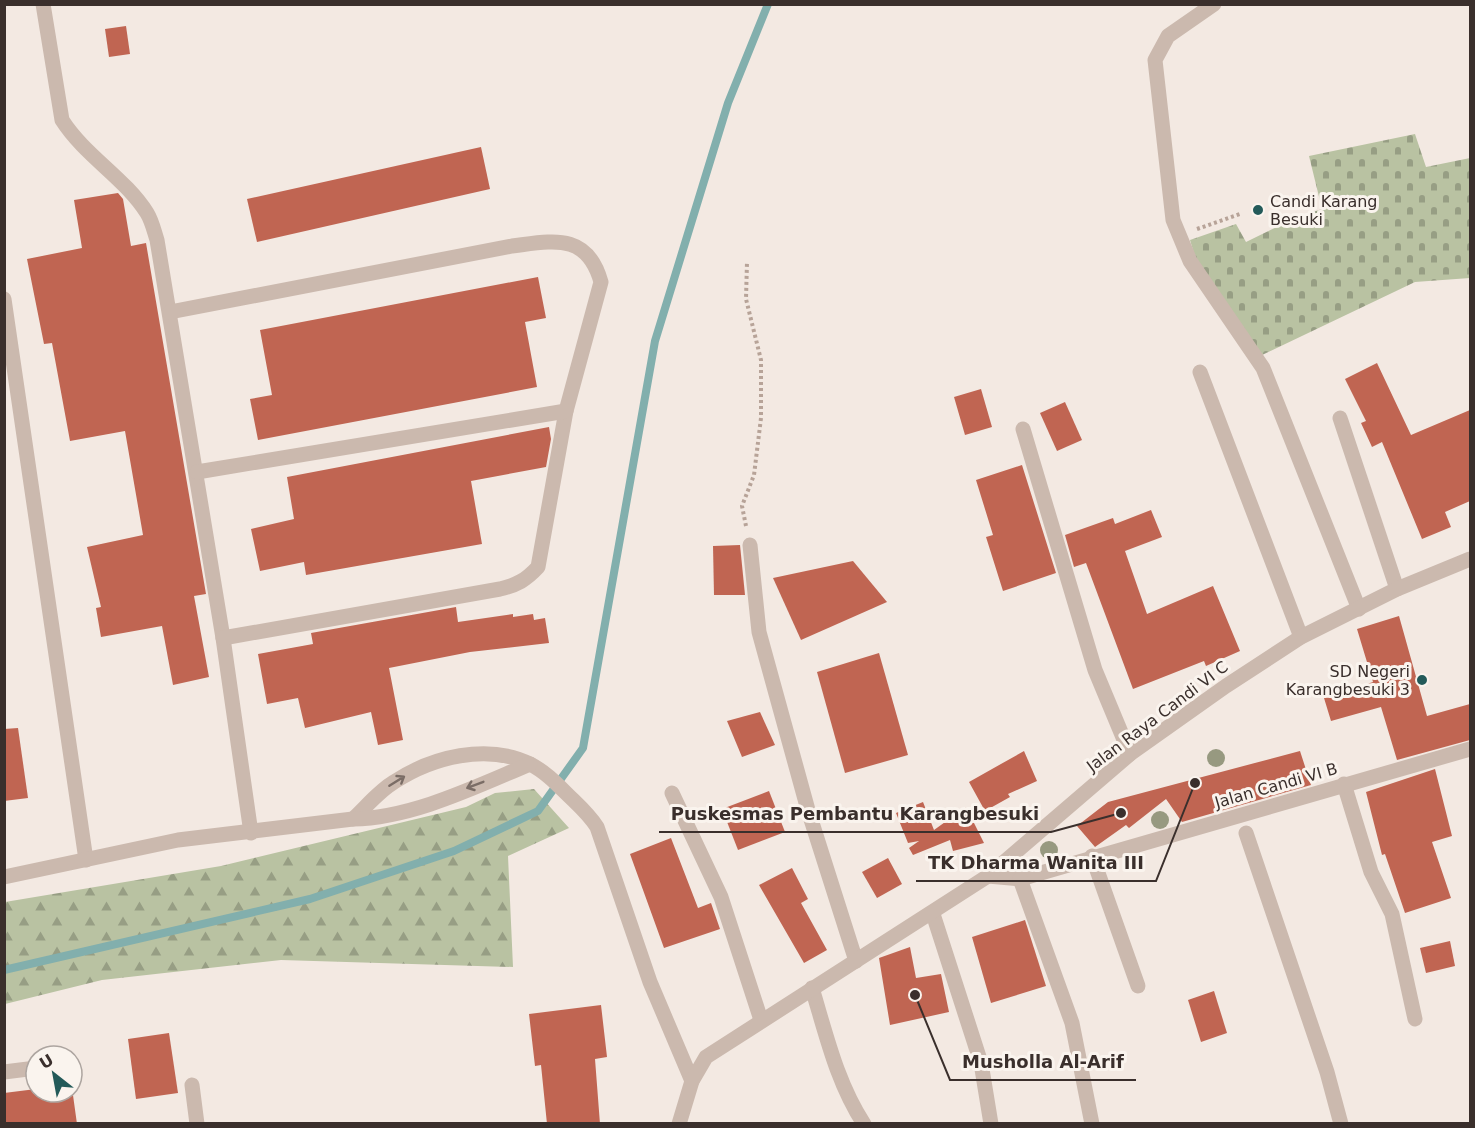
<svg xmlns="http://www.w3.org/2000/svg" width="1475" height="1128" viewBox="0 0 1475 1128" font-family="'DejaVu Sans',sans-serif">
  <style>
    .forest { fill: url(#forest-firs) }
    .cemetery { fill: url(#cemetery-stones) }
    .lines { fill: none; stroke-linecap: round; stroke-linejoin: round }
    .stream { stroke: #82afad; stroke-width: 8 }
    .building { fill: #c06552 }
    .path { stroke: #b7a398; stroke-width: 4; stroke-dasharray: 3 3; stroke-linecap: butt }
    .minor { stroke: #cbb9ae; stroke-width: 15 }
    .tree { fill: #979980 }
    .oneway { stroke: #7b6d66 }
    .poi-dot { fill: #235a59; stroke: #faf4ee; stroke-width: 2 }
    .labels { text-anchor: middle; stroke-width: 6; stroke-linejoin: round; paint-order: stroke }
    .poi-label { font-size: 16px; fill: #3a2f2c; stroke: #faf4ee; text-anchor: start }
    .street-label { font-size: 16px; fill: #3a2f2c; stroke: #faf4ee }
    .leader { fill: none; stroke: #3a2f2c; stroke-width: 2 }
    .callout-dot { fill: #3a2f2c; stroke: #faf4ee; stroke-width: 2 }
    .callout-label { font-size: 18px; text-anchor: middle; font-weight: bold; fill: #3a2f2c; stroke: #faf4ee; stroke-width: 6; stroke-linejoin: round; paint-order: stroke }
  </style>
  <defs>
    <pattern id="forest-firs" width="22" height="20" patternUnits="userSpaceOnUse" patternTransform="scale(1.5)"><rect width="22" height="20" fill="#b9c2a2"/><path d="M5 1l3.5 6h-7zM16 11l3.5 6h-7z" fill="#979e84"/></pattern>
    <pattern id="cemetery-stones" width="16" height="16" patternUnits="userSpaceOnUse" patternTransform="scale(1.5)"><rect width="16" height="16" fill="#b9c2a2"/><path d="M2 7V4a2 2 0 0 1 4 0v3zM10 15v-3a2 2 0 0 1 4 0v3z" fill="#979e84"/></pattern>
  </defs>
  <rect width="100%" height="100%" fill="#f3e9e2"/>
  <!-- forest -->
  <polygon class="forest" points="534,789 569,828 508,856 513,967 281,960 102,980 5,1004 5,902 221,866 466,807 495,793"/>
  <!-- cemetery -->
  <polygon class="cemetery" points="1415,134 1426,167 1470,158 1470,278 1415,282 1260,356 1195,257 1190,240 1236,224 1246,242 1295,218 1322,209 1309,156"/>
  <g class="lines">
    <!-- stream -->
    <polyline class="stream" points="4,970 310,899 454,851 538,811 583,748 655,341 728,103 768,4"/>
  </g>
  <!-- building -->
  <g class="building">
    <polygon points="126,26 130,54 109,57 105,29"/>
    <polygon points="481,147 490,189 257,242 247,199"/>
    <polygon points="118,193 123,199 131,246 146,243 206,594 194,596 209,677 173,685 162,626 101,637 96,608 101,607 87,547 143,535 125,431 70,441 52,343 44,344 27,259 82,248 74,200"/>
    <polygon points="538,277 546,318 525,322 537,387 258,440 250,399 272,395 260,330"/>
    <polygon points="1377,363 1411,435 1470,410 1470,501 1445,512 1451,527 1422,539 1382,442 1372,447 1361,423 1366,421 1345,379"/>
    <polygon points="981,389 992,427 965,435 954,397"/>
    <polygon points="1065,402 1082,440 1057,451 1040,413"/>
    <polygon points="549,427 551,439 546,467 471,481 482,544 306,575 304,562 260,571 251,529 294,519 287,477"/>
    <polygon points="1022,465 1056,573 1003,591 986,537 993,535 976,480"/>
    <polygon points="1151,510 1162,537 1125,551 1147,614 1213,586 1240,651 1206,666 1204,661 1133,689 1086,563 1074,567 1065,535 1113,518 1115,524"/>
    <polygon points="740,545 745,595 714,595 713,546"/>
    <polygon points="853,561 887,602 801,640 773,578"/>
    <polygon points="456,607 458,622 513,614 513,617 533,614 534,620 545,618 549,643 470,652 389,668 403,740 378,745 371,712 305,728 298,698 267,704 258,654 313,644 311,633"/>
    <polygon points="1399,616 1427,716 1470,704 1470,740 1397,760 1381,707 1331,721 1324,698 1373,682 1357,629"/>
    <polygon points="879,653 908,755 845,773 817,672"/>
    <polygon points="760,712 775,745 742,757 727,721"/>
    <polygon points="18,728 28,798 4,801 4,729"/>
    <polygon points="1024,751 1037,781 1008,794 1010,797 985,811 969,782"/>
    <polygon points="1300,751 1311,785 1182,822 1166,799 1129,828 1126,825 1095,847 1077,826 1108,802"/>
    <polygon points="1435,769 1452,836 1432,842 1451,898 1405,913 1385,854 1382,855 1366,792"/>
    <polygon points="769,791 785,832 738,850 722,809"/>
    <polygon points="923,802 934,830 966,807 984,843 953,851 950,840 913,855 909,848 919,841 908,843 896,813"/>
    <polygon points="671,838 698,908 711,903 720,929 664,948 630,854"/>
    <polygon points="888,858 902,884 877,898 862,872"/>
    <polygon points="792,868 808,899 801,903 827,950 804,963 759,885"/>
    <polygon points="1025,920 1046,986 991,1003 972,937"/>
    <polygon points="1450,941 1455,966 1426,973 1420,948"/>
    <polygon points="910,947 916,978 941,974 949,1012 890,1025 879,958"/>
    <polygon points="1214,991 1227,1033 1201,1042 1188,1000"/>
    <polygon points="601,1005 607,1057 595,1059 600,1124 547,1124 541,1065 535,1066 529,1014"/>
    <polygon points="169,1033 178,1093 136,1099 128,1039"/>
    <polygon points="72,1088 77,1124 4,1124 4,1093 36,1089 36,1092 72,1092"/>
  </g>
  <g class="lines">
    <!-- path -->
    <g class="path">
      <polyline points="1197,229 1240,214"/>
      <polyline points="746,526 742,506 754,475 761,418 761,360 746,299 747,262"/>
    </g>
    <!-- minor -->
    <g class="minor">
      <path d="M43,4L62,120C85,156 125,178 147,213C152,221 154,231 157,240L223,638L251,833"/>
      <polyline points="1214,4 1168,36 1155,60 1173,220 1190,261 1263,368 1359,609"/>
      <polyline points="4,299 86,860"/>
      <path d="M170,312L512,246C553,241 587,232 601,282L566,411L538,567C526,580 517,585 500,589L223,638"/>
      <polyline points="1200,372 1301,637"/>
      <polyline points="1340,418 1397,589"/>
      <polyline points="1023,429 1095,670 1130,754"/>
      <polyline points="197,472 566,411"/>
      <polyline points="750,545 759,632 808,810 856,961"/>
      <polyline points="1344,784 1371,872 1392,914 1415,1019"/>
      <polyline points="672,793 721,897 761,1020"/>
      <path d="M353,819C366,807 379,791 394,782C432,757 487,743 530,764C544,771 555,782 566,793C577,804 588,813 597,827L650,982L692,1081"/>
      <polyline points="1246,833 1327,1072 1341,1124"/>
      <polyline points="1092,856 1138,986"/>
      <polyline points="988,876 1020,879 1470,749"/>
      <path d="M4,877L178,840L353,819C412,818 475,787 530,764"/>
      <polyline points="1020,879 1072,1023 1092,1124"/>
      <polyline points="933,914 981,1063 991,1124"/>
      <path d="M812,988C826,1034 837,1083 864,1124"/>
      <polyline points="4,1072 36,1068"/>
      <polyline points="192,1085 197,1124"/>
      <polyline points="679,1124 692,1081 706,1057 988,876 1130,754 1226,686 1301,637 1397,589 1470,559"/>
    </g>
  </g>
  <!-- trees -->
  <g class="tree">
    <circle cx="1216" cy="758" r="9"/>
    <circle cx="1160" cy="820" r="9"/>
    <circle cx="1049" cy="850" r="9"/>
  </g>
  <!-- one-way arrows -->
  <defs><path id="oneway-shaft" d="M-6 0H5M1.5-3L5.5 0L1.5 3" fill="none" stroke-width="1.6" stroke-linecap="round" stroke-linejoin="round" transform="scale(1.5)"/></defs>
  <g class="oneway">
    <use href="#oneway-shaft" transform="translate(397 781) rotate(-32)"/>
    <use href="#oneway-shaft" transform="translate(475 785) rotate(159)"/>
  </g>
  <!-- markers -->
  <g class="poi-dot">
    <circle cx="1258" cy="210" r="6"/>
    <circle cx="1422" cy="680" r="6"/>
  </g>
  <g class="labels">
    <!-- poi labels -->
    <g class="poi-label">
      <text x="1270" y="207">Candi Karang<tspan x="1270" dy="18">Besuki</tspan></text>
      <text x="1410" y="677" text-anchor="end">SD Negeri<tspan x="1410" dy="18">Karangbesuki 3</tspan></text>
    </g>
    <!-- street labels -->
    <g class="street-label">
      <text transform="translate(1157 716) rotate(-37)" y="6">Jalan Raya Candi VI C</text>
      <text transform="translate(1276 785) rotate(-16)" y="6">Jalan Candi VI B</text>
    </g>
  </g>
  <!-- callouts -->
  <path class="leader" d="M1121 813L1051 832H659M1195 783L1156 881H916M915 995L950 1080H1136"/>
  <g class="callout-dot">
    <circle cx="1121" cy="813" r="6"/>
    <circle cx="1195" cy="783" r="6"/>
    <circle cx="915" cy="995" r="6"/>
  </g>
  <g class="callout-label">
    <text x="855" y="820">Puskesmas Pembantu Karangbesuki</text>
    <text x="1036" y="869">TK Dharma Wanita III</text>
    <text x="1043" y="1068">Musholla Al-Arif</text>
  </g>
  <!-- border -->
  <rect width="1475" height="1128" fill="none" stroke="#3a2f2c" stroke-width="12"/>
  <!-- north arrow -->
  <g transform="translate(54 1074) rotate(329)"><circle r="28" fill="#faf4ee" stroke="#ada5a0" stroke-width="1.5"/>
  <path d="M0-4.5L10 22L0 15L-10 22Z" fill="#235a59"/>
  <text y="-9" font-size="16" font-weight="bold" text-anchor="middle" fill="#3a2f2c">U</text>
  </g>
</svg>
